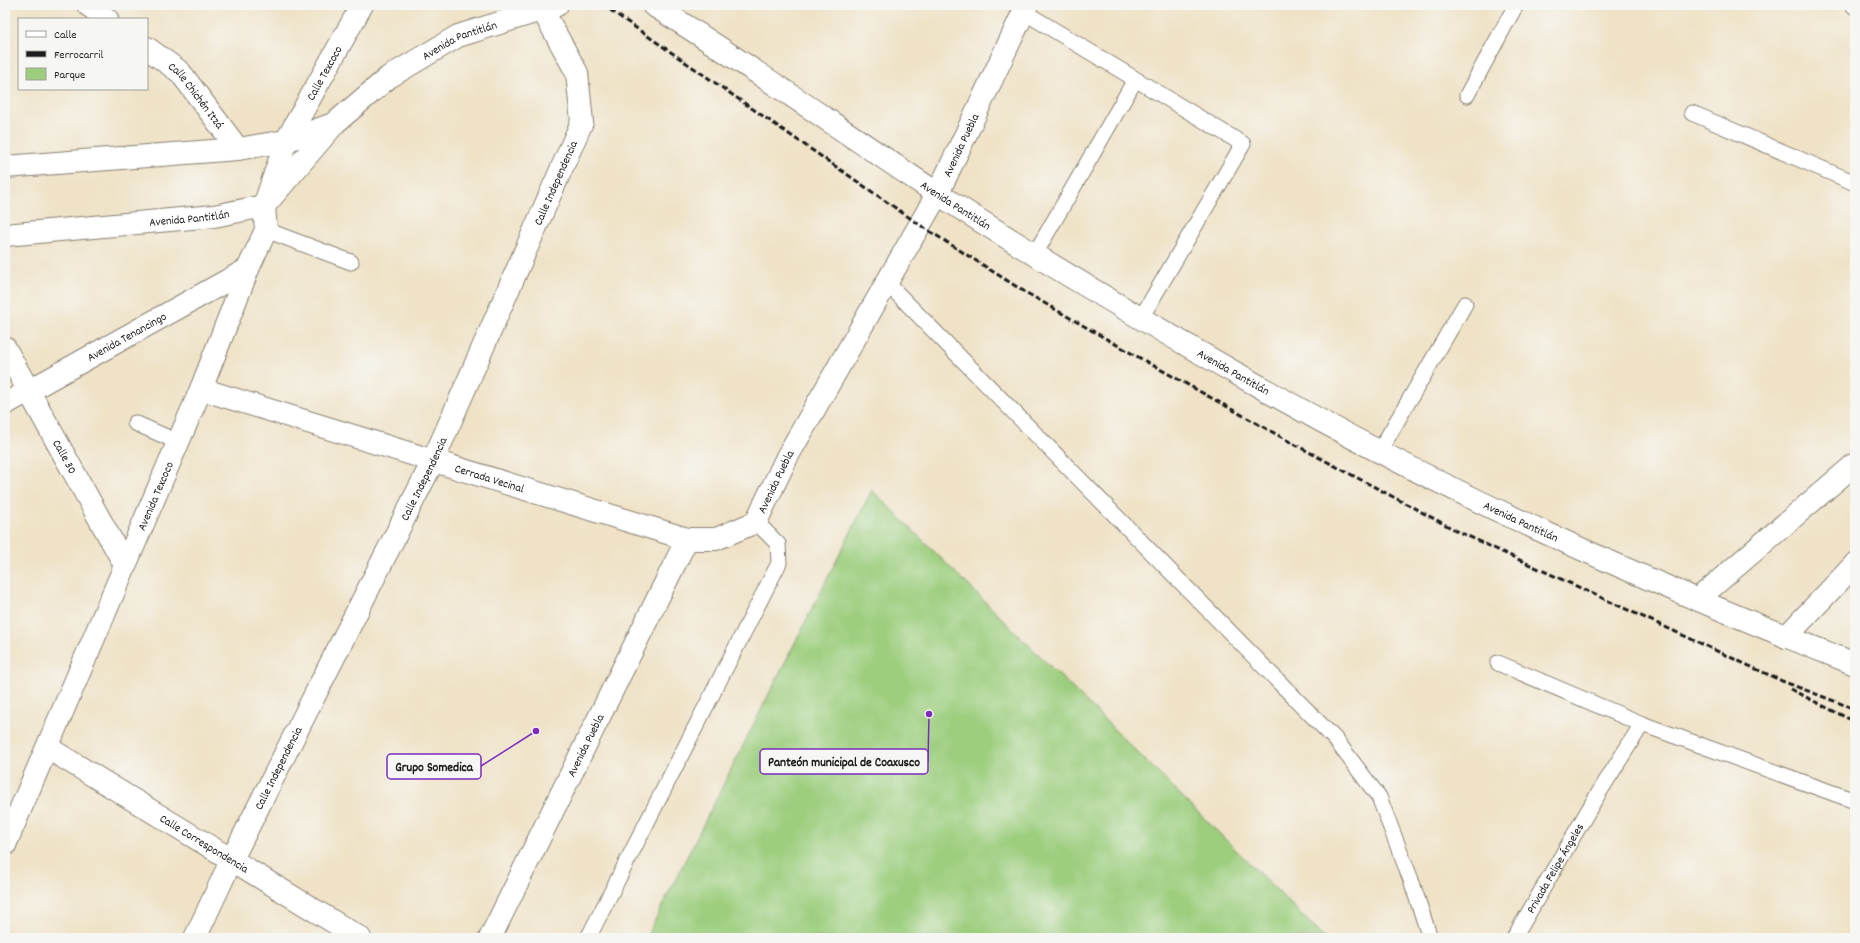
<svg xmlns="http://www.w3.org/2000/svg" width="1860" height="943" viewBox="0 0 1860 943" font-family="Dekko,sans-serif">
  <style>
    .green { fill: #9cce7e; stroke: #5c754d }
    .lines { fill: none; stroke-linecap: round; stroke-linejoin: round }
    .service-casing { stroke: #867f71; stroke-width: 17 }
    .minor-casing { stroke: #867f71; stroke-width: 24 }
    .tertiary-casing { stroke: #867f71; stroke-width: 24 }
    .secondary-casing { stroke: #867f71; stroke-width: 24 }
    .service { stroke: #fff; stroke-width: 15 }
    .minor { stroke: #fff; stroke-width: 22 }
    .tertiary { stroke: #fff; stroke-width: 22 }
    .secondary { stroke: #fff; stroke-width: 22 }
    .rail { stroke: #1c1c1c; stroke-width: 3; stroke-dasharray: 6 3; stroke-linecap: butt }
    .labels { text-anchor: middle; stroke-width: 4; stroke-linejoin: round; paint-order: stroke }
    .street-label { font-size: 12px; fill: #1c1c1c; stroke: #f6f6f2 }
    .leader { fill: none; stroke: #7b2cbf; stroke-width: 1.5 }
    .callout-dot { fill: #7b2cbf; stroke: #f6f6f2; stroke-width: 1.5 }
    .callout { fill: #f6f6f2; stroke: #7b2cbf; stroke-width: 1.5 }
    .callout-label { font-size: 13px; text-anchor: middle; font-weight: bold; fill: #1c1c1c }
  </style>
  <rect width="100%" height="100%" fill="#f6f6f2"/>
  <filter id="ink" filterUnits="userSpaceOnUse"><feTurbulence type="fractalNoise" baseFrequency=".025" numOctaves="2"/><feDisplacementMap in="SourceGraphic" scale="8" xChannelSelector="R" yChannelSelector="G"/><feConvolveMatrix kernelMatrix="1 2 1 2 8 2 1 2 1" color-interpolation-filters="sRGB"/></filter>
  <filter id="wash" filterUnits="userSpaceOnUse"><feTurbulence type="fractalNoise" baseFrequency=".012" numOctaves="4" result="noise"/><feDisplacementMap in="SourceGraphic" scale="16" xChannelSelector="R" yChannelSelector="G"/><feGaussianBlur stdDeviation="0.9" result="paint"/><feColorMatrix in="noise" values="0 0 0 0 0 0 0 0 0 0 0 0 0 0 0 0 0 1.4 0 .05"/><feComposite in="paint" operator="in"/></filter>
  <g filter="url(#wash)">
    <rect width="100%" height="100%" fill="#efe2c6"/>
    <!-- green -->
    <polygon class="green" points="872,490 1325,938 646,938"/>
  </g>
  <g filter="url(#ink)">
    <g class="lines">
      <defs>
        <g id="service">
          <polyline points="1853,5 1855,7"/>
          <polyline points="1024,12 1243,144 1141,318"/>
          <polyline points="1467,95 1516,5"/>
          <polyline points="1692,113 1855,183"/>
          <polyline points="266,230 351,262"/>
          <polyline points="1035,254 1135,80"/>
          <polyline points="887,283 1335,739 1379,797 1411,880 1430,938"/>
          <polyline points="135,423 178,442"/>
          <polyline points="1379,452 1465,304"/>
          <polyline points="1498,663 1642,724"/>
          <polyline points="588,938 779,563 778,544 756,522"/>
          <path id="s1" d="M1514,938L1595,799L1642,724L1855,801"/>
        </g>
        <g id="minor">
          <polyline points="88,5 107,19"/>
          <path id="s2" d="M147,48L180,72L238,149"/>
          <path id="s3" d="M286,141L362,5"/>
          <path id="s4" d="M5,348L125,565"/>
          <path id="s5" d="M201,389L687,539H716L756,522L787,457L938,193"/>
          <polyline points="1786,637 1855,564"/>
          <path id="s6" d="M48,748L360,938"/>
          <path id="s7" d="M195,938L231,861L433,461L582,122L577,73L542,9"/>
          <path id="s8" d="M490,938L687,539"/>
        </g>
        <polyline id="tertiary" points="1698,599 1855,464"/>
        <g id="secondary">
          <path id="s9" d="M653,5C749,65 841,130 935,192C1039,259 1147,323 1255,384C1447,494 1650,583 1855,664"/>
          <polyline points="5,167 238,149 286,141 333,124"/>
          <path id="s10" d="M938,193L1027,5"/>
          <path id="s11" d="M5,235L214,216L264,206L335,123L389,77L458,36L557,5"/>
          <path id="s12" d="M5,404L248,269"/>
          <path id="s13" d="M5,845L201,389L248,269L266,230L264,206L286,141"/>
        </g>
      </defs>
      <!-- service casing -->
      <use href="#service" class="service-casing"/>
      <!-- minor casing -->
      <use href="#minor" class="minor-casing"/>
      <!-- tertiary casing -->
      <use href="#tertiary" class="tertiary-casing"/>
      <!-- secondary casing -->
      <use href="#secondary" class="secondary-casing"/>
      <!-- service -->
      <use href="#service" class="service"/>
      <!-- minor -->
      <use href="#minor" class="minor"/>
      <!-- tertiary -->
      <use href="#tertiary" class="tertiary"/>
      <!-- secondary -->
      <use href="#secondary" class="secondary"/>
      <!-- rail -->
      <g class="rail">
        <polyline points="603,5 920,225 1025,292 1131,353 1292,443 1459,532 1782,681 1855,709"/>
        <polyline points="1790,689 1855,722"/>
      </g>
    </g>
  </g>
  <g class="labels">
    <!-- street labels -->
    <g class="street-label">
      <text dy="4" stroke="none"><textPath href="#s11" startOffset="521">Avenida Pantitlán</textPath></text>
      <text dy="4" stroke="none"><textPath href="#s3" startOffset="78">Calle Texcoco</textPath></text>
      <text dy="4" stroke="none"><textPath href="#s2" startOffset="69">Calle Chichén Itzá</textPath></text>
      <text dy="4" stroke="none"><textPath href="#s10" startOffset="53">Avenida Puebla</textPath></text>
      <text dy="4" stroke="none"><textPath href="#s7" startOffset="837">Calle Independencia</textPath></text>
      <text dy="4" stroke="none"><textPath href="#s9" startOffset="363">Avenida Pantitlán</textPath></text>
      <text dy="4" stroke="none"><textPath href="#s11" startOffset="185">Avenida Pantitlán</textPath></text>
      <text dy="4" stroke="none"><textPath href="#s12" startOffset="139">Avenida Tenancingo</textPath></text>
      <text dy="4" stroke="none"><textPath href="#s9" startOffset="687">Avenida Pantitlán</textPath></text>
      <text dy="4" stroke="none"><textPath href="#s4" startOffset="124">Calle 30</textPath></text>
      <text dy="4" stroke="none"><textPath href="#s7" startOffset="513">Calle Independencia</textPath></text>
      <text dy="4" stroke="none"><textPath href="#s5" startOffset="302">Cerrada Vecinal</textPath></text>
      <text dy="4" stroke="none"><textPath href="#s5" startOffset="626">Avenida Puebla</textPath></text>
      <text dy="4" stroke="none"><textPath href="#s13" startOffset="380">Avenida Texcoco</textPath></text>
      <text dy="4" stroke="none"><textPath href="#s9" startOffset="1011">Avenida Pantitlán</textPath></text>
      <text dy="4" stroke="none"><textPath href="#s8" startOffset="215">Avenida Puebla</textPath></text>
      <text dy="4" stroke="none"><textPath href="#s7" startOffset="189">Calle Independencia</textPath></text>
      <text dy="4" stroke="none"><textPath href="#s6" startOffset="183">Calle Correspondencia</textPath></text>
      <text dy="4" stroke="none"><textPath href="#s1" startOffset="81">Privada Felipe Ángeles</textPath></text>
    </g>
  </g>
  <!-- callouts -->
  <path class="leader" d="M929 714L928 762M536 731L481 766"/>
  <g class="callout-dot">
    <circle cx="929" cy="714" r="4"/>
    <circle cx="536" cy="731" r="4"/>
  </g>
  <g class="callout">
    <rect x="760" y="749" width="168" height="25" rx="4"/>
    <rect x="387" y="754" width="94" height="25" rx="4"/>
  </g>
  <g class="callout-label">
    <text x="844" y="766">Panteón municipal de Coaxusco</text>
    <text x="434" y="771">Grupo Somedica</text>
  </g>
  <!-- margin -->
  <rect width="1860" height="943" fill="none" stroke="#f6f6f2" stroke-width="20"/>
  <!-- legend -->
  <rect x="18" y="18" width="130" height="72" fill="#f6f6f2" stroke="#9f9f9c"/>
  <rect x="26" y="31" width="20" height="6" fill="#ffffff" stroke="#9f9f9c"/>
  <text x="54" y="38" font-size="12" fill="#1c1c1c">Calle</text>
  <rect x="26" y="51" width="20" height="6" fill="#1c1c1c" stroke="#9f9f9c"/>
  <text x="54" y="58" font-size="12" fill="#1c1c1c">Ferrocarril</text>
  <rect x="26" y="68" width="20" height="12" fill="#9cce7e" stroke="#9f9f9c"/>
  <text x="54" y="78" font-size="12" fill="#1c1c1c">Parque</text>
</svg>
